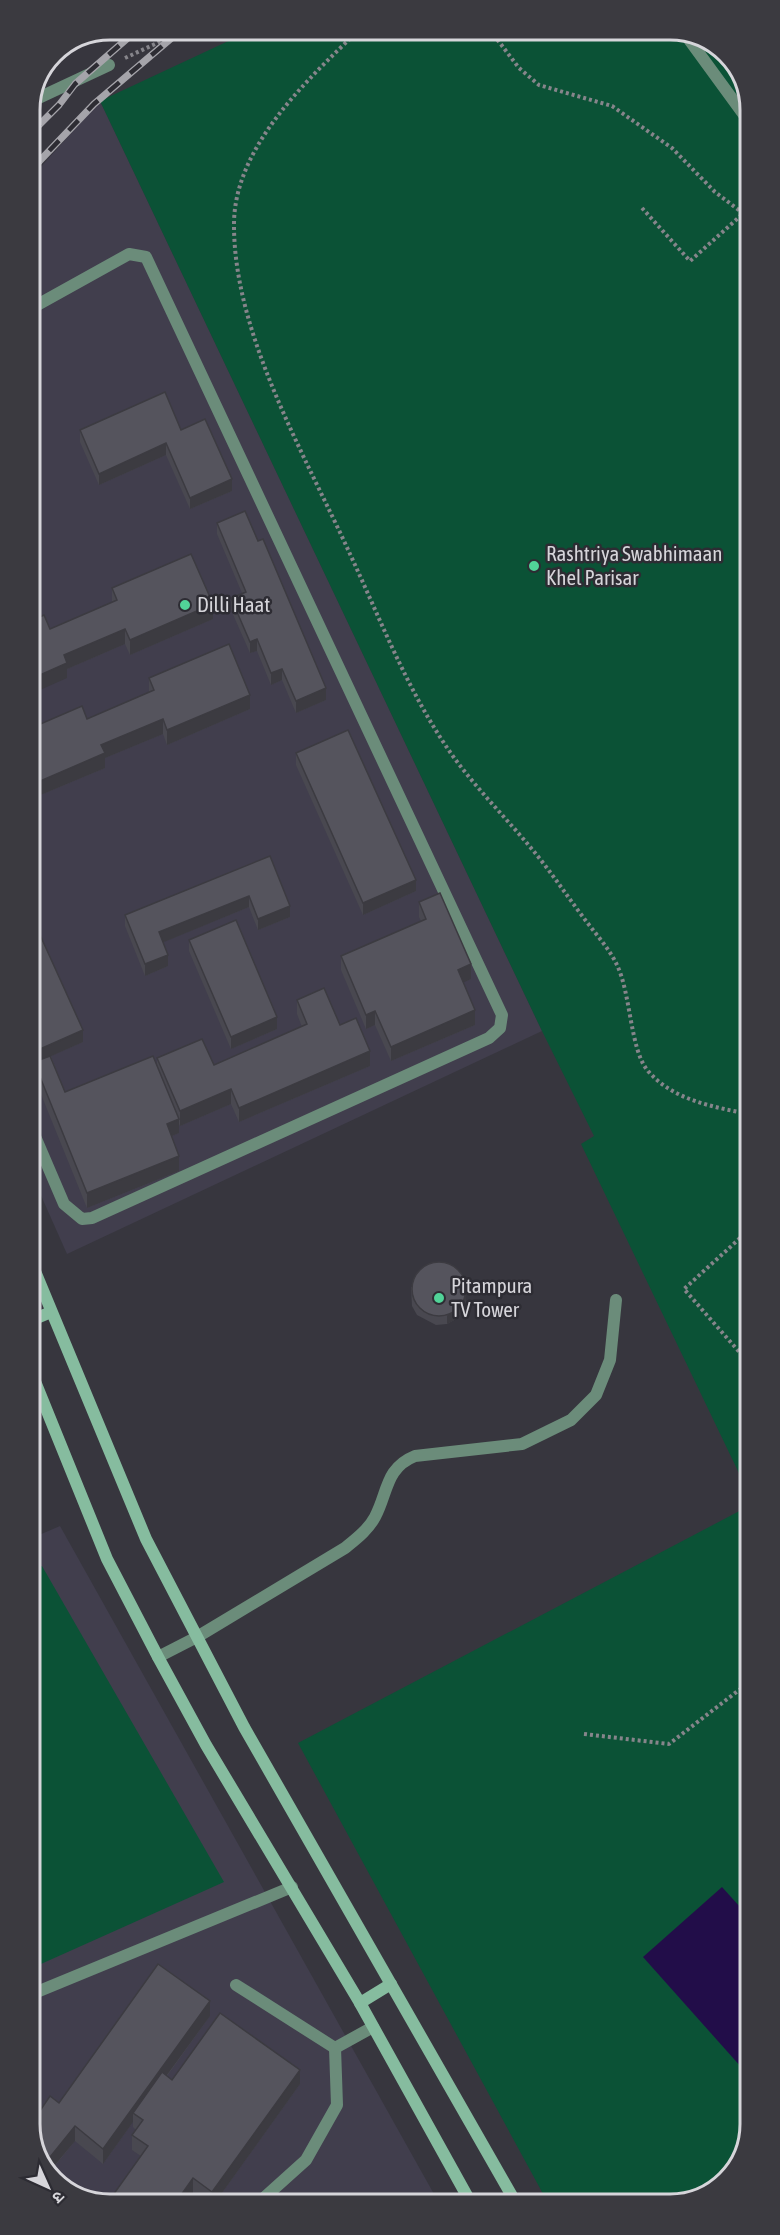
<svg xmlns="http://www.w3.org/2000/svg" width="780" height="2235" viewBox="0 0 780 2235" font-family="'Asap Condensed','Noto Sans Devanagari',sans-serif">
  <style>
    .built { fill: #413e4d }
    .garden { fill: #0b5236 }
    .water { fill: #220d49 }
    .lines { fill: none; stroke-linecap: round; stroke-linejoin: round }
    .path { stroke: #86858b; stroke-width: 4; stroke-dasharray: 3 3; stroke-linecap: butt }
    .lane { stroke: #6b8c7a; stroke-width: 12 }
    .street { stroke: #6b8c7a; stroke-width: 12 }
    .secondary { stroke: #86bc9f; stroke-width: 12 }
    .rail-casing { stroke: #a5a4aa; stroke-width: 7 }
    .rail { stroke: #2d2c33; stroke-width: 4.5; stroke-dasharray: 14; stroke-linecap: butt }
    .wall { fill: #494850 }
    .shaded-wall { fill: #3c3b41 }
    .building { fill: #55545d; stroke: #3c3b41; stroke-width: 1.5 }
    .poi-dot { fill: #51d398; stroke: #2d2c33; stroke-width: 2 }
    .labels { text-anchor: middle; stroke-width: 5; stroke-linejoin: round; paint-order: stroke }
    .poi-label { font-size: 21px; fill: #d6d5da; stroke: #2d2c33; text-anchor: start }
    .rim { fill: none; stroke: #d6d5da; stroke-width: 3 }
  </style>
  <rect width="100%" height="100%" fill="#37363e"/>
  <!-- built -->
  <g class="built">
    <polygon points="100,101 542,1031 67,1254 31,1173 30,179"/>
    <polygon points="60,1526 439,2203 105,2205 58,2185 33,2145 32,1538"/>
  </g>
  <!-- garden -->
  <g class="garden">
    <polygon points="252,30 675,30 722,50 747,90 749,1494 581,1144 594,1136 542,1031 100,101"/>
    <polygon points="749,1506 750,2125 733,2174 690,2202 548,2203 298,1743"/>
    <polygon points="42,1566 224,1882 32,1968 32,1570"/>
  </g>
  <!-- water -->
  <polygon class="water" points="722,1887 750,1918 750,2077 643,1957"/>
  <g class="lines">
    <!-- path -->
    <g class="path">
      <path d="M359,30C307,80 235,146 234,223C233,333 305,455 350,554C382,623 410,697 455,759C481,794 513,825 540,859C555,878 568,897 583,917C594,932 609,948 617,965C631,994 630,1050 648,1071C673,1100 713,1107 749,1114"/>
      <polyline points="490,30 519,68 539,85 612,106 672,148 715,192 748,217"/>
      <polyline points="125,58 185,30"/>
      <polyline points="642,208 690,261 747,210"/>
      <polyline points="749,1230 684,1289 749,1363"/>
      <polyline points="584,1734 669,1744 739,1690 749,1684"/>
    </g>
    <!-- lane -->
    <g class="lane">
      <polyline points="685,34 747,119"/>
      <polyline points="30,309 129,254 146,257 502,1015 500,1028 489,1038 92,1218 82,1219 64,1204 31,1127"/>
      <path d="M158,1657L197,1637L345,1548C356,1539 368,1530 375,1517C388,1493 385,1468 415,1456L522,1444L571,1420L596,1395L610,1360L616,1300"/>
      <polyline points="236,1985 335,2048 373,2027"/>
      <polyline points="32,1994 292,1887"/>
      <polyline points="257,2204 306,2160 337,2105 335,2048"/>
    </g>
    <!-- street -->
    <polyline class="street" points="32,101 109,65"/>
    <!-- secondary -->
    <g class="secondary">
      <polyline points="32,1264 146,1539 244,1727 516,2203"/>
      <polyline points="32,1320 51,1312"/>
      <polyline points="32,1374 107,1559 158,1657 206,1745 360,2003 471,2203"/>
      <polyline points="360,2003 391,1984"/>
    </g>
    <defs>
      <g id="rail">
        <polyline points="30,134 59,105 75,84 137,30"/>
        <polyline points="30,171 94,104 181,30"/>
      </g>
    </defs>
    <!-- rail casing -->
    <use href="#rail" class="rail-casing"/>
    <!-- rail -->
    <use href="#rail" class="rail"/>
  </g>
  <!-- wall -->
  <g class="wall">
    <polygon points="80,430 181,430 232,491 190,509 166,455 99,485 80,442"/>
    <polygon points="217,523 326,700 296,713 282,680 271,685 257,651 250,653 231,610 231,598 242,593 217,534"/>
    <polygon points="112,588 213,619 130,655 125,644 67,669 67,678 50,629 112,603"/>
    <polygon points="149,678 250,709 167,745 163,734 105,758 105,768 31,799 31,728 87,719 149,692"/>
    <polygon points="296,753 416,891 363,915 296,765"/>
    <polygon points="270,856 290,917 258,930 249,907 163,942 168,966 145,976 125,926 125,915"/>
    <polygon points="419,902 471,979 463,982 475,1025 391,1061 375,1025 366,1029 341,970 341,956 421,921 419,917"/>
    <polygon points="31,915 83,1042 51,1056 65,1092 157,1064 157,1058 214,1065 302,1027 297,1014 297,1000 340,1025 370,1066 239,1122 231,1104 180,1126 179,1124 179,1133 172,1136 179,1171 87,1208 34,1077 34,1064 31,1065"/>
    <polygon points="189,940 277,1029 231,1049 189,951"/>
    <polygon points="411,1287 466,1300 463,1310 456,1319 447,1324 436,1325 417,1315 412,1306"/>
    <polygon points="210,2016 167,2076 172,2080 300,2084 214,2204 209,2204 193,2193 185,2204 106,2205 141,2156 132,2150 132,2135 136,2130 133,2127 133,2122 103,2164 75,2141 50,2172 33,2145 59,2103"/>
  </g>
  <!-- shaded-wall -->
  <g class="shaded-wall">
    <polygon points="166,443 166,455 99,485 99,474"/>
    <polygon points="232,479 232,491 190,509 190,498"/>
    <polygon points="213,604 213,619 130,655 130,640"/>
    <polygon points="125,629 125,644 67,669 67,678 31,694 31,679 64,655"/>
    <polygon points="257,639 257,651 250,653 250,642"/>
    <polygon points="282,669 282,680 271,685 271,673"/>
    <polygon points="326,688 326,700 296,713 296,701"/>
    <polygon points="250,695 250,709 167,745 167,730"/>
    <polygon points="163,719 163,734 105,758 105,768 31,799 31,785 101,745"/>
    <polygon points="416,880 416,891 363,915 363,903"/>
    <polygon points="249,896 249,907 159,944 159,932"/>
    <polygon points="290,906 290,917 258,930 258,919"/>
    <polygon points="168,955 168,966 145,976 145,964"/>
    <polygon points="471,964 471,979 458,985 458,970"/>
    <polygon points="475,1010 475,1025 391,1061 391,1047"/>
    <polygon points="375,1011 375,1025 366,1029 366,1015"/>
    <polygon points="277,1017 277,1029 231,1049 231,1037"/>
    <polygon points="83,1030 83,1042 31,1065 31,1053"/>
    <polygon points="370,1051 370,1066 239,1122 239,1108"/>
    <polygon points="231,1089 231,1104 180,1126 180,1111"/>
    <polygon points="179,1119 179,1133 167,1138 167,1124"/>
    <polygon points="179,1156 179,1171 87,1208 87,1193"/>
    <polygon points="466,1292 466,1300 463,1310 456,1319 447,1324 447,1316"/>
    <polygon points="210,2001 210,2016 137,2116 133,2113 133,2122 103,2164 103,2149"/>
    <polygon points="300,2070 300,2084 214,2204 212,2204 212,2192"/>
    <polygon points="75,2126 75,2141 49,2172 46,2167 46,2162"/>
    <polygon points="193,2178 193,2193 185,2204 174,2205"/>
  </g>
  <!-- building -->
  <g class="building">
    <polygon points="165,392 181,430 205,419 232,479 190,498 166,443 99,474 80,430"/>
    <polygon points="245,511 258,541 263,539 326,688 296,701 282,669 271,673 257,639 250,642 231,598 246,592 217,523"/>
    <polygon points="191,554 213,604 130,640 125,629 64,655 67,663 31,679 31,621 44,615 50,629 117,600 112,588"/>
    <polygon points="229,644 250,695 167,730 163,719 101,745 105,753 31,785 31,728 82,706 87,719 154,690 149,678"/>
    <polygon points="348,730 416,880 363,903 296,753"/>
    <polygon points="270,856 290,906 258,919 249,896 159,932 168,955 145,964 125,915"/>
    <polygon points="440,893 471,964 458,970 475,1010 391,1047 375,1011 366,1015 341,956 426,919 419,902"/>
    <polygon points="31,915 83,1030 31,1053"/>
    <polygon points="236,920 277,1017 231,1037 189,940"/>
    <polygon points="324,988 340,1025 356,1018 370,1051 239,1108 231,1089 180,1111 157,1058 202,1039 214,1065 307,1024 297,1000"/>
    <polygon points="50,1056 65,1092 153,1056 179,1119 167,1124 179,1156 87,1193 34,1062"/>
    <circle cx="439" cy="1289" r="27"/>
    <polygon points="158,1964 210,2001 103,2149 75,2126 46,2162 46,2167 33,2145 33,2121 50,2096 59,2103"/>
    <polygon points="220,2013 300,2070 212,2192 193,2178 174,2205 106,2205 148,2146 132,2135 143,2120 133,2113 162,2072 172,2080"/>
  </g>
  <!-- markers -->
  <g class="poi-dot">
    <circle cx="534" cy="566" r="6"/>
    <circle cx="185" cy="605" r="6"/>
    <circle cx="439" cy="1298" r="6"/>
  </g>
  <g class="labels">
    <!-- poi labels -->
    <g class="poi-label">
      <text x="546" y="561">Rashtriya Swabhimaan<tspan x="546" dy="24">Khel Parisar</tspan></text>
      <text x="197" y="612">Dilli Haat</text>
      <text x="451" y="1293">Pitampura<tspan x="451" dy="24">TV Tower</tspan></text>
    </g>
  </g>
  <!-- crop -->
  <path d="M0 0H780V2235H0ZM110 40H670A70 70 0 0 1 740 110V2124A70 70 0 0 1 670 2194H110A70 70 0 0 1 40 2124V110A70 70 0 0 1 110 40Z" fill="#3b3a40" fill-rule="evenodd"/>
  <path class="rim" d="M110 40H670A70 70 0 0 1 740 110V2124A70 70 0 0 1 670 2194H110A70 70 0 0 1 40 2124V110A70 70 0 0 1 110 40Z"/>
  <!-- north arrow -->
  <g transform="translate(48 2187) rotate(135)" stroke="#2d2c33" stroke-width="4.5" paint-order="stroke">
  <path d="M0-4.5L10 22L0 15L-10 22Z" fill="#d6d5da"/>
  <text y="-9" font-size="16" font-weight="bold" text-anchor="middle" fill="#d6d5da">उ</text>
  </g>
</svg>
